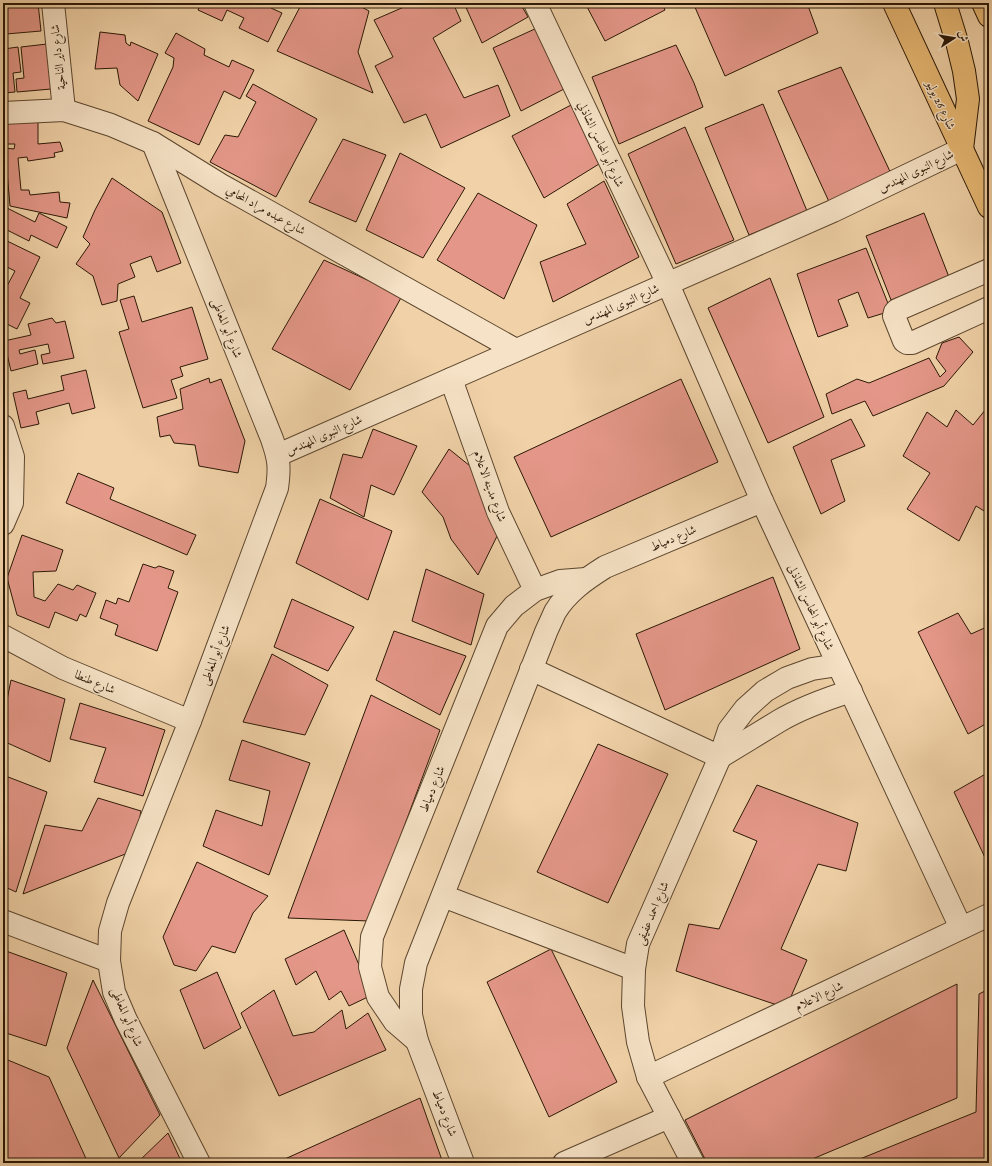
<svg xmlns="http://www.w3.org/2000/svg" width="992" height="1166" viewBox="0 0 992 1166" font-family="'IM FELL English',Amiri,serif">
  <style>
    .building { fill: #e49788; stroke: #2b1806 }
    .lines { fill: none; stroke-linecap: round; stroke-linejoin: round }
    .minor-casing { stroke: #5c462e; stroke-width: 24 }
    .major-casing { stroke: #2b1806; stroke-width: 24 }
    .highway-casing { stroke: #2b1806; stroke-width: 24 }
    .minor { stroke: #f6e2c6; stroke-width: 22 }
    .major { stroke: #e8b974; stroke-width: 22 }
    .highway { stroke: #e8b974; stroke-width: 22 }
    .labels { text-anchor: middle; stroke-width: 3; stroke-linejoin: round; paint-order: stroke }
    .street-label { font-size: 12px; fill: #2b1806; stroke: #f6e2c6 }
  </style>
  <rect width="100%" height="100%" fill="#f1d2a8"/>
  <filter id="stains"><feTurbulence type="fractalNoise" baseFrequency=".005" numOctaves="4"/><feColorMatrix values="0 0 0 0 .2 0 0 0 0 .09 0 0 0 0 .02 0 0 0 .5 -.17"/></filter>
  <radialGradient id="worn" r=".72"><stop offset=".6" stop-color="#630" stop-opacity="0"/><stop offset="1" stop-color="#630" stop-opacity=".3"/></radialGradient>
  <!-- building -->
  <g class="building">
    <polygon points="4,3 38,3 41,31 6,34"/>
    <polygon points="201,3 274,3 271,8 282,13 268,42 239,28 244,18 227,10 222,21 198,10"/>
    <polygon points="302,3 354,3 369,11 358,52 373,93 277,51"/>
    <polygon points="413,3 453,3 461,21 433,38 464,98 498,85 510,116 441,148 426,114 404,123 375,66 393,57 374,20"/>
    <polygon points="464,3 520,3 528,17 482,43"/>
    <polygon points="585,3 662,3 665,10 605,41"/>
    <polygon points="699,3 807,3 818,33 725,76 694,5"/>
    <polygon points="537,28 564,89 521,111 493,48"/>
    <polygon points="100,32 125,35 126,43 130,46 131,42 158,54 138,101 120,85 117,68 95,69"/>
    <polygon points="176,33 205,49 204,55 229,67 232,60 254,70 240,99 224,91 199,145 148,121 173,67 174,58 165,53"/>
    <polygon points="3,40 4,49 18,47 21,72 13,73 15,92 3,93"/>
    <polygon points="47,44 51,89 17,92 16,79 24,78 21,47"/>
    <polygon points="676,45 694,83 703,107 619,144 592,77"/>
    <polygon points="841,67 894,180 831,206 778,91"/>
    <polygon points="253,84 317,119 276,197 210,162 225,135 238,137 256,102 246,96"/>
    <polygon points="763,104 807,211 749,235 705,128"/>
    <polygon points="571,105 599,164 544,198 512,136"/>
    <polygon points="5,118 38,118 38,144 60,142 63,151 54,153 55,157 28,161 27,157 18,158 21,190 29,190 30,195 59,192 60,202 70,203 67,218 10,206 5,148 14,149 15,144 6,144"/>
    <polygon points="685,127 734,240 676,264 628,154"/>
    <polygon points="343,139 386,155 356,222 309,202"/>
    <polygon points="400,153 465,188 423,258 366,230"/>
    <polygon points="112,178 162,212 181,263 157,272 151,256 130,264 135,277 118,284 117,301 102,305 93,276 76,264 90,244 83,237 95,210"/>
    <polygon points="604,181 639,257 553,302 540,262 586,244 567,204"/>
    <polygon points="478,193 537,225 504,299 437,260"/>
    <polygon points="3,206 35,222 39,213 67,227 57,248 31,235 29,241 3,228"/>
    <polygon points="924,213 949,277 891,300 866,236"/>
    <polygon points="3,239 40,257 20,298 30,303 17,329 3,322 3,287 6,288 15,271 3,265"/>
    <polygon points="866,248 891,311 868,318 858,292 838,300 848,326 818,337 797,274"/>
    <polygon points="324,260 402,296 350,390 272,349"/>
    <polygon points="770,278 824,417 768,443 708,308"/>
    <polygon points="134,296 142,322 192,307 208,359 180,367 183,376 171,380 177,398 143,408 119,332 129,329 120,300"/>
    <polygon points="52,318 56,323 65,321 74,358 43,364 41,355 50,353 48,344 19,350 20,354 35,350 38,364 11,371 4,341 31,335 28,324"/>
    <polygon points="959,337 973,352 944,386 873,416 865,401 832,414 826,394 857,379 869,383 929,358 940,377 946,371 936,358 942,343"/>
    <polygon points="86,370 95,408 72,414 69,403 36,412 39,424 21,428 13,393 26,390 28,399 64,390 61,376"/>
    <polygon points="209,378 210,383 221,379 245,441 238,473 199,466 195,445 174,443 170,435 160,437 157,417 183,409 180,389"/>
    <polygon points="681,379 718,462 551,537 514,457"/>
    <polygon points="986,409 989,410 989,514 976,506 959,541 907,509 930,473 903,456 927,412 947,427 956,410 973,425"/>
    <polygon points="851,419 865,446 831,460 845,501 821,514 793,447"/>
    <polygon points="373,429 417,446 394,495 371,485 364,517 330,498 343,454 362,458"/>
    <polygon points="449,449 475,470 500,530 478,575 451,539 443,517 422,492"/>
    <polygon points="78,473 114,488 110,499 196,535 187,555 66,503"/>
    <polygon points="320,499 392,531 368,600 296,563"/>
    <polygon points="22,535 63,550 56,571 33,572 34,597 45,601 58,584 73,590 77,585 96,593 86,617 80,614 77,621 55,612 49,628 17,615 7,578"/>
    <polygon points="143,564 155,568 159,566 174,571 168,588 178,592 157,651 115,635 118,625 100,618 106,600 116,604 118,598 129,602"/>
    <polygon points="426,569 484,594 471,645 412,621"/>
    <polygon points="773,577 800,649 665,710 636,634"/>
    <polygon points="292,599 354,627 328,671 274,647"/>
    <polygon points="958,613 971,634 989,626 989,722 968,734 918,632"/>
    <polygon points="394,631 466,656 440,715 376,680"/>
    <polygon points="272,654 328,685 305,735 243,722"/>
    <polygon points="11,680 65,699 50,762 3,741 3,720"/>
    <polygon points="371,695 440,730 369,921 288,918"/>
    <polygon points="80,703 165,730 143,796 94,782 106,748 70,739"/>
    <polygon points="242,740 310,763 269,875 203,846 216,810 262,826 270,791 229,780"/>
    <polygon points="598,744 668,774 608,903 537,872"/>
    <polygon points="989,772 989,866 954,792"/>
    <polygon points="3,775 47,792 16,892 3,886"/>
    <polygon points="757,785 858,823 846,871 818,864 781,949 807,960 786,1008 676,971 689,924 719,929 757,841 733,831"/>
    <polygon points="98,798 141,811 133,851 23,894 45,825 82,831"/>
    <polygon points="197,862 268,896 253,913 235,953 212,946 196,971 174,965 163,937"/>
    <polygon points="344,930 372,995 349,1006 341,991 329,1000 316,971 296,985 285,959"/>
    <polygon points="551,949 617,1082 549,1117 487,982"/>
    <polygon points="6,951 67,973 46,1046 3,1032 3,961"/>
    <polygon points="217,972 241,1028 204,1049 180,990"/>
    <polygon points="93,980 160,1115 119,1158 67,1048"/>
    <polygon points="957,984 957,1098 803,1163 707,1163 685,1120"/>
    <polygon points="989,989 989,1163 850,1163 976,1112 979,994"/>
    <polygon points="274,990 293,1036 314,1032 342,1010 346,1029 368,1013 386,1050 279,1096 241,1013"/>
    <polygon points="3,1058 49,1077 88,1163 3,1163"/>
    <polygon points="420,1098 443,1163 276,1163"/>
    <polygon points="168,1133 182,1163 137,1163"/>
  </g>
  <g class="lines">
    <defs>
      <g id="minor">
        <polyline points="53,3 64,110"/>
        <polyline points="535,3 668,284 762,501 961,928"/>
        <polyline points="3,113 64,110 111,125 153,143 221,185 516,350"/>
        <path d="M153,143L272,439C279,459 280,467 277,488L190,721L118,903L110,931L109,961L114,992L126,1020L199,1163"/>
        <polyline points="989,270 897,310 895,312 894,316 904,341 907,343 912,343 989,308"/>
        <polyline points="451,379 498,512 535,590"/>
        <polyline points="3,426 13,457 12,503 3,524"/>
        <polyline points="278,455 833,211 962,149"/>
        <polyline points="3,636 63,668 190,721"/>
        <polyline points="531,669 720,757"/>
        <path d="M720,757C740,745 759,733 779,721C801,708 826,699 851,691"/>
        <polyline points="443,896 634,969"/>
        <polyline points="3,921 109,961"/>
        <polyline points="417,1041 395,1022 378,997 370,967 372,937 497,626 514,606 535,590 560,581 586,579"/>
        <polyline points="648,1077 989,915"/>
        <path d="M463,1163L417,1041L411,1015V989L416,963L546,632C549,625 552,619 555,612C567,592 586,579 605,567L762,501"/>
        <polyline points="564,1163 669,1117"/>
        <polyline points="693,1163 648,1077 638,1042 633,1006 634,969 638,944 720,757 729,730 745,709 765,691 787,678 812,669 838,665"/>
      </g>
      <polyline id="major" points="894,3 989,207"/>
      <g id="highway">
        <polyline points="945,3 957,42 964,71 968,99 962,149"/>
        <polyline points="983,3 989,16"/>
      </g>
    </defs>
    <!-- minor casing -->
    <use href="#minor" class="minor-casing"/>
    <!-- major casing -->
    <use href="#major" class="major-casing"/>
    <!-- highway casing -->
    <use href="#highway" class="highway-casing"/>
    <!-- minor -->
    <use href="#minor" class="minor"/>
    <!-- major -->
    <use href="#major" class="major"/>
    <!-- highway -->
    <use href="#highway" class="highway"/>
  </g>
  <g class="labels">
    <!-- street labels -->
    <g class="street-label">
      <text transform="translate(58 57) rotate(-96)" y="4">شارع داير الناحية</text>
      <text transform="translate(941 105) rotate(65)" y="4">شارع 26 يوليو</text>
      <text transform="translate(601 144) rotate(65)" y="4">شارع أبو المحاسن الشاذلي</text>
      <text transform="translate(916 171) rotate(-26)" y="4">شارع النبوى المهندس</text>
      <text transform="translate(266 210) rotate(29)" y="4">شارع عبده مراد المحامي</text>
      <text transform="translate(621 304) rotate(-24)" y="4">شارع النبوى المهندس</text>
      <text transform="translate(227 328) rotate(68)" y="4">شارع أبو المعاطى</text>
      <text transform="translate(324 435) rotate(-24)" y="4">شارع النبوى المهندس</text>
      <text transform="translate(490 486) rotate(70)" y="4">شارع مدينه الاعلام</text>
      <text transform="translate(673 538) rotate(-23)" y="4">شارع دمياط</text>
      <text transform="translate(811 607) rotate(65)" y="4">شارع أبو المحاسن الشاذلى</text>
      <text transform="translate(215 655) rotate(-69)" y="4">شارع أبو المعاطى</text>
      <text transform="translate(95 682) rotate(23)" y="4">شارع طنطا</text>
      <text transform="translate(432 789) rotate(-68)" y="4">شارع دمياط</text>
      <text transform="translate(652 913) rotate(-67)" y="4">شارع احمد عفيفى</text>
      <text transform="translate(819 996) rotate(-26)" y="4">شارع الاعلام</text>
      <text transform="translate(127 1017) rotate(67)" y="4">شارع أبو المعاطى</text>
      <text transform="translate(445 1113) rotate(69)" y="4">شارع دمياط</text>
    </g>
  </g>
  <!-- margin -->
  <rect width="992" height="1166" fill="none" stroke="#f1d2a8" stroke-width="16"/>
  <rect x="4" y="4" width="984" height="1158" fill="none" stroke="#2b1806" stroke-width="2"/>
  <rect x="8" y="8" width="976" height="1150" fill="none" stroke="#2b1806"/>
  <!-- north arrow -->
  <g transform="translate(954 38) rotate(78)" stroke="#f6e2c6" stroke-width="3" paint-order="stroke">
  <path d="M0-3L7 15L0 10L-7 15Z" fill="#2b1806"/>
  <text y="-6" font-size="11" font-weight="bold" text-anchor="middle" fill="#2b1806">ش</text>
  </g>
  <rect width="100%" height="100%" filter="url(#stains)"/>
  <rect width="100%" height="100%" fill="url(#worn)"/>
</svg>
